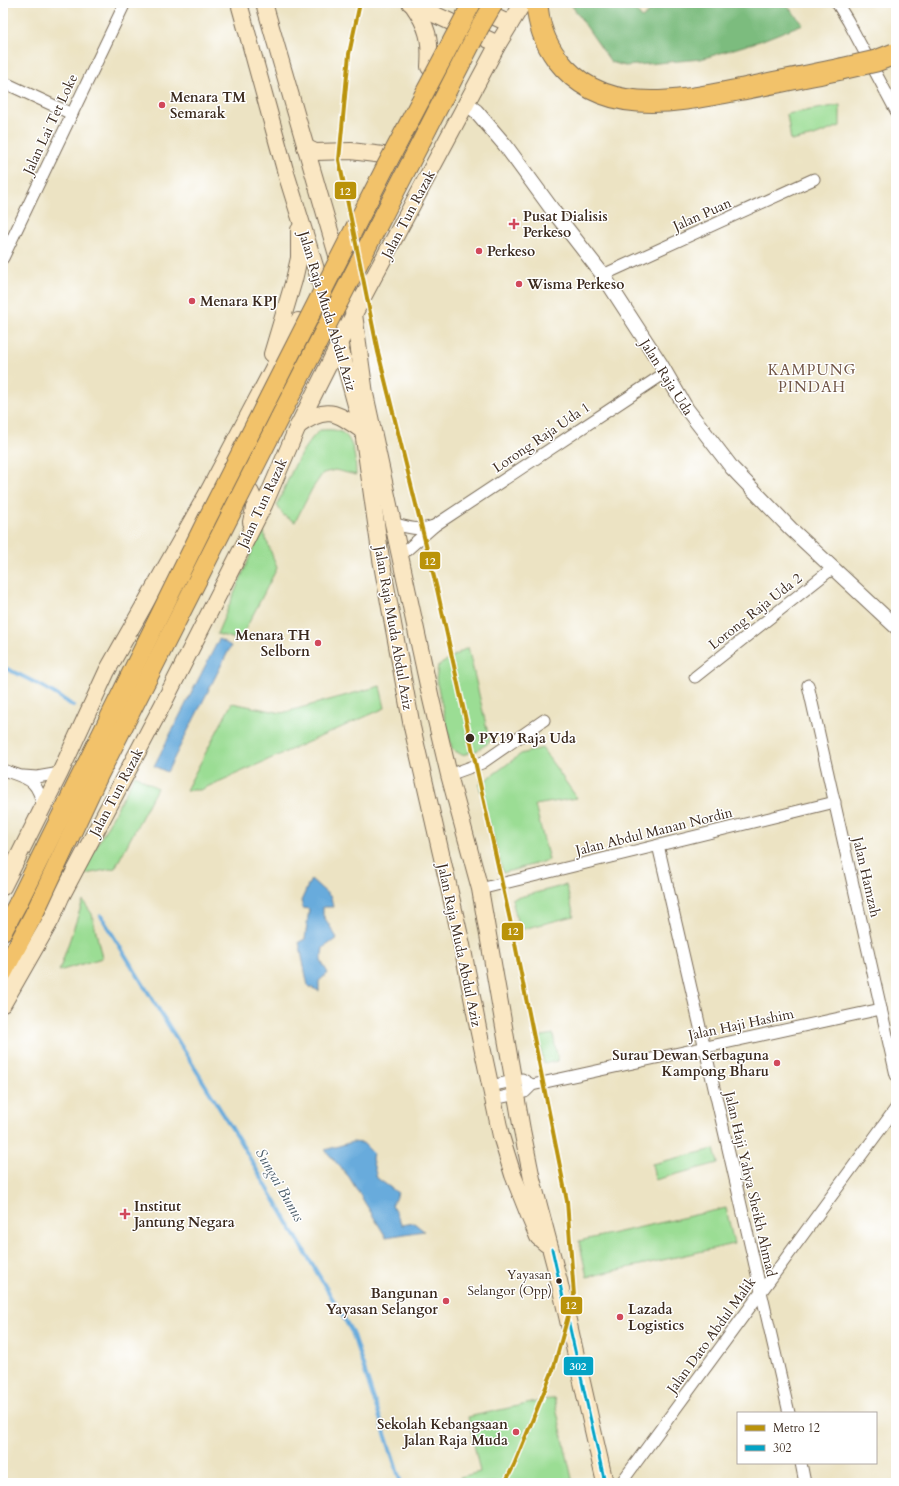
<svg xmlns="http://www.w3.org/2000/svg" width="899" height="1486" viewBox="0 0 899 1486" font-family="Cardo,serif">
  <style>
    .green { fill: #9bdd94; stroke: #6b8459 }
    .forest { fill: #7cbc7e; stroke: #5c734e }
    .water { fill: #67abdc; stroke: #516a7d }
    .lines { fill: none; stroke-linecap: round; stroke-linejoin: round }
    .stream { stroke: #67abdc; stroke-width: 4 }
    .minor-casing { stroke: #796b58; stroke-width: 13 }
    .tertiary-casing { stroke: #796b58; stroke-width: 16 }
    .secondary-casing { stroke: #796b58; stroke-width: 18 }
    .primary-casing { stroke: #796b58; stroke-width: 20 }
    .motorway-casing { stroke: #796b58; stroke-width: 23 }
    .minor { stroke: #fff; stroke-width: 11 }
    .tertiary { stroke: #fff; stroke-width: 14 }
    .secondary { stroke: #fae7c3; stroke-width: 16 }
    .primary { stroke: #f2c26a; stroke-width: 18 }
    .motorway { stroke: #f2c26a; stroke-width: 21 }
    .primary-bridge-casing { stroke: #796b58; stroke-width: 20; stroke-linecap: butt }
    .motorway-bridge-casing { stroke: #796b58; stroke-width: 23; stroke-linecap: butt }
    .primary-bridge { stroke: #f2c26a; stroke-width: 18 }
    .motorway-bridge { stroke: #f2c26a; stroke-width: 21 }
    .bus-1-casing { stroke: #fff; stroke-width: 6 }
    .bus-1 { stroke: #03a3c5; stroke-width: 3 }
    .metro-1-casing { stroke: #fff; stroke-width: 7 }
    .metro-1 { stroke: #ba930a; stroke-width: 4 }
    .poi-dot { fill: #d1495b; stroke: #fff; stroke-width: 1.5 }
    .stop-dot { fill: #3b2a1e; stroke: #fff; stroke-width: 1.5 }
    .labels { text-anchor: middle; stroke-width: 3; stroke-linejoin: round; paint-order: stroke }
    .bus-label { font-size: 13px; fill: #3b2a1e; stroke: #fff; text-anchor: end }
    .poi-label { font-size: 14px; font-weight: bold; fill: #3b2a1e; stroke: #fff; text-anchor: start }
    .street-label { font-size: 14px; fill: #3b2a1e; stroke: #fff }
    .stop-label { font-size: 14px; font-weight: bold; fill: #3b2a1e; stroke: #fff; text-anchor: start }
    .neighbourhood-label { font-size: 15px; letter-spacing: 1px; fill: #715647; stroke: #fff }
    .water-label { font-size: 15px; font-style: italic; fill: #4d5e6a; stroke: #fff }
    .line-badge { stroke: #fff; stroke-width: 1.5 }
    .badge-label { font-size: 11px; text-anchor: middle; font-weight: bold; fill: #fff }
  </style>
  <rect width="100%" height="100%" fill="#fff"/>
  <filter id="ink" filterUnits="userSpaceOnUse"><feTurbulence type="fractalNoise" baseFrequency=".025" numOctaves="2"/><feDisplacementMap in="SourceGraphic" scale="8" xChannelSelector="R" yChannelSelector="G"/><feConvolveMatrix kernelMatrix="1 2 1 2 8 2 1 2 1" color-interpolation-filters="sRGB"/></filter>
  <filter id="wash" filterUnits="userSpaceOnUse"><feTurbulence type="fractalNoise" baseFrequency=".012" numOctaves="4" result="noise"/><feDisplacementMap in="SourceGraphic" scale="16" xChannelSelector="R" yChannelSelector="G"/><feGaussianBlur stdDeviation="0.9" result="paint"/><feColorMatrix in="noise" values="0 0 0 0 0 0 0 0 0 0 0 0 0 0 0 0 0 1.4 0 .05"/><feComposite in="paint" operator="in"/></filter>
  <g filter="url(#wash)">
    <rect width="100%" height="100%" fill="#ece3c3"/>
    <!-- green -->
    <g class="green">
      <polygon points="840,105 840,126 814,136 791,141 787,114"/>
      <path d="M320,430C325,430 333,429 338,431C354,435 356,461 356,475L335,470L323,473L312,489L295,522L283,515L277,505C289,479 298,450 320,430Z"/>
      <polygon points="262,528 277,568 240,640 217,634"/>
      <polygon points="468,647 490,742 476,751 462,755 452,749 436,679 438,666"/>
      <polygon points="380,686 385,708 200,790 186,790 232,703 282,713"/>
      <polygon points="542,748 577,798 535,805 549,860 503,873 479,785 521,754"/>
      <polygon points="135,775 157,788 115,868 81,875"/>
      <polygon points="566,885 574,916 519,930 512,899"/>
      <polygon points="83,901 92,914 102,958 59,971"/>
      <polygon points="553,1034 558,1061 544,1064 538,1037"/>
      <polygon points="714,1149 718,1163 655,1180 652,1164"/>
      <polygon points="726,1208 734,1244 587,1277 579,1241"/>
      <polygon points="554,1398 573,1483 462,1483 460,1477 480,1472 468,1417"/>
    </g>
    <!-- forest -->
    <polygon class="forest" points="570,3 630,3 642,18 660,3 785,3 803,24 760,41 701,59 625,66 611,62"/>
    <!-- water -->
    <g class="water">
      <polygon points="219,639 231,646 167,772 154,766"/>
      <polygon points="311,879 331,897 333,907 323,907 323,915 337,938 323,948 321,961 328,973 319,981 319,991 308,986 299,942 305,939 309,909 303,908 301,901"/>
      <polygon points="352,1142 363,1143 373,1153 372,1159 377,1178 398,1193 392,1205 402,1225 414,1223 424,1231 386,1237 349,1177 325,1150"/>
    </g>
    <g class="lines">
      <!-- stream -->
      <g class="stream">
        <path d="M3,667C27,678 52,690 73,706"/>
        <polyline points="101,916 241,1143 352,1332 401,1483"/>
      </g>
    </g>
  </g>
  <g filter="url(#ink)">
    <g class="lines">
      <defs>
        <g id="minor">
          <polyline points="837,3 848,21 896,111"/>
          <polyline points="3,82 72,114"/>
          <polyline points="3,258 125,3"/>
          <polyline points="603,275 814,179"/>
          <path d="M393,523C408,528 419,531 434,526"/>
          <polyline points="401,555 434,526 665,373"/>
          <polyline points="695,677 833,568"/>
          <polyline points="808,685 896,1075"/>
          <path d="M3,770C29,779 38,779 43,808"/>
          <polyline points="449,775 482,763 544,720"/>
          <polyline points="23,776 37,777 60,773"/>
          <polyline points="658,845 789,1413"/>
          <polyline points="480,889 835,802"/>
          <polyline points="490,1086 522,1079 532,1085"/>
          <polyline points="494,1099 525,1092 532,1085 881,1009"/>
          <polyline points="801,1463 805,1483"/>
          <polyline points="621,1483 896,1108"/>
        </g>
        <polyline id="tertiary" points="466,104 476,111 505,145 554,212 603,275 660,363 686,408 732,468 791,529 896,627"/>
        <g id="secondary">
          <polyline points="239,3 285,170 339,343 363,431 381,559 412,727 462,945 478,1028 501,1136 513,1175 530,1218 538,1237 546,1244"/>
          <polyline points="264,3 354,314 365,394 431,699 449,775 480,889 522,1130 532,1179 559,1281 605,1483"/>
          <polyline points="410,3 498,44"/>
          <polyline points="465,3 510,24"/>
          <path d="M412,4C428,27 431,39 429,67"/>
          <polyline points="305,147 315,152 351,151 383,155"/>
          <polyline points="272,354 294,280 299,258 299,230"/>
          <path d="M298,426C327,405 336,412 363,431"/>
          <path d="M216,487C234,476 254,484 254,506C254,511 252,517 251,522"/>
          <polyline points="3,887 60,773 107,671 208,492 298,321"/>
          <polyline points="3,1004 51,920 61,897 162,706 264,505 298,426 354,314 498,44 523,3"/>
        </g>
        <g id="primary">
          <polyline points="3,931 18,903"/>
          <polyline points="3,973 35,912"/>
        </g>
        <path id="motorway" d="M537,3C538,23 545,43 557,59C603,120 680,101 743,89C776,82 809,76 841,69"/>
      </defs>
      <!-- minor casing -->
      <use href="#minor" class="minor-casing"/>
      <!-- tertiary casing -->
      <use href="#tertiary" class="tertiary-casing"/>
      <!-- secondary casing -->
      <use href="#secondary" class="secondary-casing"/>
      <!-- primary casing -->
      <use href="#primary" class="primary-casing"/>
      <!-- motorway casing -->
      <use href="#motorway" class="motorway-casing"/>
      <!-- minor -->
      <use href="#minor" class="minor"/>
      <!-- tertiary -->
      <use href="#tertiary" class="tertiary"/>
      <!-- secondary -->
      <use href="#secondary" class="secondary"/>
      <!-- primary -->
      <use href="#primary" class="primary"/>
      <!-- motorway -->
      <use href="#motorway" class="motorway"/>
      <defs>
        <g id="primary-bridge">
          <polyline points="18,903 205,523 386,166 472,3"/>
          <polyline points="35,912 99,775 287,403 480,27 494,3"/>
        </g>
        <polyline id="motorway-bridge" points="841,69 876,61 894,54"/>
      </defs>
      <!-- primary-bridge casing -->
      <use href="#primary-bridge" class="primary-bridge-casing"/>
      <!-- motorway-bridge casing -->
      <use href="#motorway-bridge" class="motorway-bridge-casing"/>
      <!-- primary-bridge -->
      <use href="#primary-bridge" class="primary-bridge"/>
      <!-- motorway-bridge -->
      <use href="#motorway-bridge" class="motorway-bridge"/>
      <defs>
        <polyline id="bus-1" points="552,1249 605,1483"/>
      </defs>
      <!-- bus-1 casing -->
      <use href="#bus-1" class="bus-1-casing"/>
      <!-- bus-1 -->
      <use href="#bus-1" class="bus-1"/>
      <defs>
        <polyline id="metro-1" points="360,3 349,54 339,160 378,352 437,589 512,929 567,1201 574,1295 553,1370 514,1465 505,1483"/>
      </defs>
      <!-- metro-1 casing -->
      <use href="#metro-1" class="metro-1-casing"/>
      <!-- metro-1 -->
      <use href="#metro-1" class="metro-1"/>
    </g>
  </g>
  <!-- markers -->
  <g class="poi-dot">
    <circle cx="162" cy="105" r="4"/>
    <path d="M512 218h4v4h4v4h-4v4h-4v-4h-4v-4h4z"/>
    <circle cx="479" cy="251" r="4"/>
    <circle cx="519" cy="284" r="4"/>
    <circle cx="192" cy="301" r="4"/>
    <circle cx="318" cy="643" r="4"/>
    <circle cx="777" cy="1063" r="4"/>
    <path d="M123 1208h4v4h4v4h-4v4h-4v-4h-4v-4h4z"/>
    <circle cx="446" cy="1301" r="4"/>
    <circle cx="620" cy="1317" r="4"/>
    <circle cx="516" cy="1432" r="4"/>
  </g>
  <g class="stop-dot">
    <circle cx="470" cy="738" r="5"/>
    <circle cx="559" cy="1281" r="3.5"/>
  </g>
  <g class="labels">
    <!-- bus labels -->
    <g class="bus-label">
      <text x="552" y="1279">Yayasan<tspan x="552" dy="16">Selangor (Opp)</tspan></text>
    </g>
    <!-- poi labels -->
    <g class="poi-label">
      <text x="170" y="102">Menara TM<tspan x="170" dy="16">Semarak</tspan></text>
      <text x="523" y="221">Pusat Dialisis<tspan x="523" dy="16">Perkeso</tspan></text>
      <text x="487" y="256">Perkeso</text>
      <text x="527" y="289">Wisma Perkeso</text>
      <text x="200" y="306">Menara KPJ</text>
      <text x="310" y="640" text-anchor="end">Menara TH<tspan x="310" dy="16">Selborn</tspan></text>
      <text x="769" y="1060" text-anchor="end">Surau Dewan Serbaguna<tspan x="769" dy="16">Kampong Bharu</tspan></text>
      <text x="134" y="1211">Institut<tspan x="134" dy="16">Jantung Negara</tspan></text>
      <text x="438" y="1298" text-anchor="end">Bangunan<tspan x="438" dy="16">Yayasan Selangor</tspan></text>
      <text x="628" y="1314">Lazada<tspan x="628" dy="16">Logistics</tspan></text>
      <text x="508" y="1429" text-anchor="end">Sekolah Kebangsaan<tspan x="508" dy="16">Jalan Raja Muda</tspan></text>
    </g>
    <!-- street labels -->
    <g class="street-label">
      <text transform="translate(50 124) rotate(-65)" y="5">Jalan Lai Tet Loke</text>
      <text transform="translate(408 214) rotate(-62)" y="5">Jalan Tun Razak</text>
      <text transform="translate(702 214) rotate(-24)" y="5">Jalan Puan</text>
      <text transform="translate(328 311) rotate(73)" y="5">Jalan Raja Muda Abdul Aziz</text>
      <text transform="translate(667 377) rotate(58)" y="5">Jalan Raja Uda</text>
      <text transform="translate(541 437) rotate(-34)" y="5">Lorong Raja Uda 1</text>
      <text transform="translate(262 503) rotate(-65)" y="5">Jalan Tun Razak</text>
      <text transform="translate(755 611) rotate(-38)" y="5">Lorong Raja Uda 2</text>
      <text transform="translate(394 628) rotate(80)" y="5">Jalan Raja Muda Abdul Aziz</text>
      <text transform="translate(116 792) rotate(-62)" y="5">Jalan Tun Razak</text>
      <text transform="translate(654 831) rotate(-14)" y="5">Jalan Abdul Manan Nordin</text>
      <text transform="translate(867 877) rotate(77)" y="5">Jalan Hamzah</text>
      <text transform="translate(460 945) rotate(78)" y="5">Jalan Raja Muda Abdul Aziz</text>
      <text transform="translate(741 1024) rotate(-12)" y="5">Jalan Haji Hashim</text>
      <text transform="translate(751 1184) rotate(77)" y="5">Jalan Haji Yahya Sheikh Ahmad</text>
      <text transform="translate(711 1335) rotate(-54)" y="5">Jalan Dato Abdul Malik</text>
    </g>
    <!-- stop labels -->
    <g class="stop-label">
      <text x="479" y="743">PY19 Raja Uda</text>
    </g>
    <!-- neighbourhood labels -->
    <g class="neighbourhood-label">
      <text x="812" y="375">KAMPUNG<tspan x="812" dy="17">PINDAH</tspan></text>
    </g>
    <!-- water labels -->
    <g class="water-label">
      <text transform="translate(280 1185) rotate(60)" y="5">Sungai Bunus</text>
    </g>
  </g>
  <g class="line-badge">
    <rect x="334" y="181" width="23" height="19" rx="4" fill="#ba930a"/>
    <rect x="419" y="551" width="22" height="19" rx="4" fill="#ba930a"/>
    <rect x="501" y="922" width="23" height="19" rx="4" fill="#ba930a"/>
    <rect x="560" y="1296" width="23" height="19" rx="4" fill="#ba930a"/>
    <rect x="563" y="1356" width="31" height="20" rx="4" fill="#03a3c5"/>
  </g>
  <g class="badge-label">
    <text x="345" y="195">12</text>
    <text x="430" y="565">12</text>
    <text x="513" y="935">12</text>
    <text x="571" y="1309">12</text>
    <text x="578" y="1370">302</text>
  </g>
  <!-- margin -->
  <rect width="899" height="1486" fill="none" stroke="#fff" stroke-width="16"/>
  <!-- legend -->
  <rect x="737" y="1412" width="140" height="52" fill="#ffffff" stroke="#b1aaa5"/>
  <rect x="745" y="1425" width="20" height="6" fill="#ba930a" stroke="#b1aaa5"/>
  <text x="773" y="1432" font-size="12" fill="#3b2a1e">Metro 12</text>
  <rect x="745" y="1445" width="20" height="6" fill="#03a3c5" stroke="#b1aaa5"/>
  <text x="773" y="1452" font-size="12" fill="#3b2a1e">302</text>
</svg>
